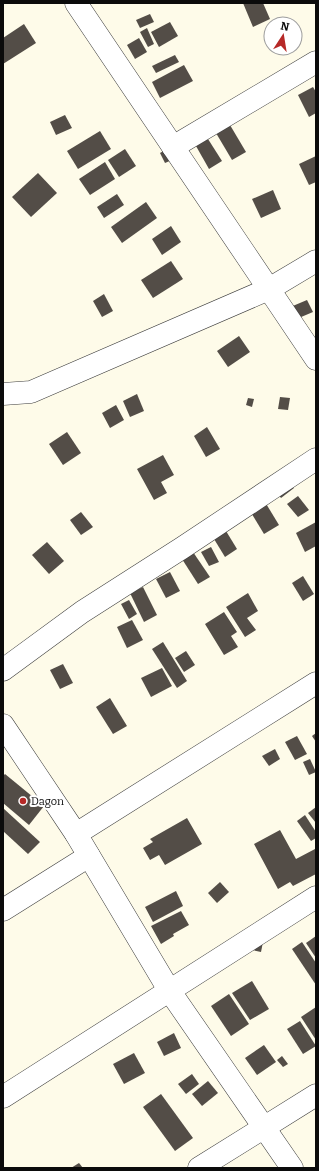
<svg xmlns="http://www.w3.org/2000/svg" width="319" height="1171" viewBox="0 0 319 1171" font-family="Bitter,serif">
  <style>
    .building { fill: #534d47 }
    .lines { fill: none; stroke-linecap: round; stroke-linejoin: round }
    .minor-casing { stroke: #3e3e3e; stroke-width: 23 }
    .minor { stroke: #fff; stroke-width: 22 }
    .poi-dot { fill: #b62927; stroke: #fff; stroke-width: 1.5 }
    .labels { text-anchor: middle; stroke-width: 4; stroke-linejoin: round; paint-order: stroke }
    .poi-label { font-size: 11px; fill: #0b0b0b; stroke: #fff; text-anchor: start }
  </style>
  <rect width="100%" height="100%" fill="#fefbe9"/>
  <!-- building -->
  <g class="building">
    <polygon points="243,3 263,3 270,19 253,27"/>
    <polygon points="150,14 154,22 140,28 136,20"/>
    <polygon points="170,22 178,36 159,47 151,32"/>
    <polygon points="24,24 36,43 3,64 3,38"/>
    <polygon points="147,28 154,44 148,47 140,32"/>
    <polygon points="139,38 147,52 135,59 127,45"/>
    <polygon points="175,55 179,62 156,73 152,66"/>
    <polygon points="184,65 193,81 160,98 152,82"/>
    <polygon points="313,87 316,92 316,113 309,117 298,95"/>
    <polygon points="65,115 72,128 56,135 50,122"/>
    <polygon points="230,125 246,152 232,160 216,133"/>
    <polygon points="100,131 111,149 78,169 67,151"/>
    <polygon points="208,139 222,161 209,169 196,146"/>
    <polygon points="125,149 136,166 119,177 108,160"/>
    <polygon points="167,149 172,160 165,163 160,153"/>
    <polygon points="316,156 316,182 309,185 299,164"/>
    <polygon points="105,162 115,179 90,195 79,179"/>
    <polygon points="38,173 57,193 31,217 12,197"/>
    <polygon points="273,190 281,209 261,218 252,199"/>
    <polygon points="117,194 124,205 104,218 97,207"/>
    <polygon points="146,202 157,218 122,243 111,227"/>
    <polygon points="171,226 181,242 162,255 152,239"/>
    <polygon points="171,261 183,279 153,298 141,280"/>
    <polygon points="104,294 113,311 102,317 93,301"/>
    <polygon points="307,300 313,312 294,320 288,308"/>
    <polygon points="239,336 250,352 228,367 217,351"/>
    <polygon points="137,394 144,411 130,417 123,401"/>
    <polygon points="280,397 290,398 288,410 278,409"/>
    <polygon points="248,398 254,399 252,407 246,405"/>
    <polygon points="116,405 124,420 110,428 102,413"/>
    <polygon points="207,427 220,449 206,457 194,436"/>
    <polygon points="67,432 81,453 63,465 49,444"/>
    <polygon points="163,455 174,475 161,482 167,493 154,500 137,469"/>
    <polygon points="287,479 294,488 281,498 274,489"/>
    <polygon points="298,496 309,510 298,517 287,504"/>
    <polygon points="265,502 279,525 264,534 250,511"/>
    <polygon points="81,512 93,527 81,535 70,520"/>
    <polygon points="316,522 316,546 305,552 296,533"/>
    <polygon points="226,531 237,549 225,557 214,539"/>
    <polygon points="47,542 64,561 49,574 32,555"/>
    <polygon points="211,547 219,562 209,566 201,552"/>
    <polygon points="193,552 210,577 198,584 182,559"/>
    <polygon points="170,572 180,591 166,598 156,579"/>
    <polygon points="303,576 314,594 303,601 292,583"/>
    <polygon points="143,587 157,615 144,622 130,593"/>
    <polygon points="248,593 258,611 247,618 256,630 245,637 226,607"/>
    <polygon points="129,600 137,614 129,619 121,604"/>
    <polygon points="224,612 237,632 231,636 238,647 224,655 205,624"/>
    <polygon points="132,620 143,640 127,648 117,627"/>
    <polygon points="163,642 187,681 177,688 152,649"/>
    <polygon points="186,651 195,665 184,672 175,658"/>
    <polygon points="63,664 73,683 60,689 50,670"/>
    <polygon points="162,668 172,686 151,697 141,678"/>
    <polygon points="110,698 127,726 113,734 96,707"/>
    <polygon points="316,733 316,742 312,736"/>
    <polygon points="297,736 307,754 295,760 285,742"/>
    <polygon points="275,749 280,759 269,766 262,756"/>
    <polygon points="310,759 316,772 309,775 303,762"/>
    <polygon points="5,774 44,806 29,825 3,803 3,776"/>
    <polygon points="316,807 316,823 308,813"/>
    <polygon points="3,808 40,842 28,854 3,831"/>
    <polygon points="305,815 316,832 316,838 311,841 297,821"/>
    <polygon points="187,818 202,844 165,865 159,855 150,860 143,848 153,842 150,839"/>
    <polygon points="280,830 296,859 315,849 316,874 293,886 290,882 278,889 254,844"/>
    <polygon points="220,882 229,892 217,903 208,893"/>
    <polygon points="176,891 183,906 153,922 145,907"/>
    <polygon points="181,911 189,925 173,934 174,936 161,944 151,926"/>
    <polygon points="316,936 316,958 306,943"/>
    <polygon points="263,942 261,952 248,949"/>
    <polygon points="302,942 316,963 316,985 292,949"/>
    <polygon points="252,981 269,1009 250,1020 232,993"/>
    <polygon points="229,994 249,1024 231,1036 211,1006"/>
    <polygon points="316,1007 316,1040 301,1017"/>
    <polygon points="300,1021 316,1046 303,1054 287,1029"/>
    <polygon points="174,1033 181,1048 164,1056 157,1042"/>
    <polygon points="264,1045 276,1062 257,1075 245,1058"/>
    <polygon points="134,1053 145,1073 124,1084 113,1064"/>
    <polygon points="282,1056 288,1064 283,1067 277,1060"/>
    <polygon points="192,1074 199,1084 186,1094 178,1084"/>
    <polygon points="208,1081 218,1093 202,1106 192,1094"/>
    <polygon points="161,1094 193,1138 175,1151 143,1107"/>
    <polygon points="79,1163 83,1168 71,1168"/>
  </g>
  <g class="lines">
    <defs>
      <g id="minor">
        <polyline points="76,3 316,359"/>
        <polyline points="173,147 316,62"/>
        <polyline points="3,394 31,392 269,289 316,261"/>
        <polyline points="3,670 82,612 182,548 316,459"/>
        <polyline points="3,725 76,834 169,990 292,1168"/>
        <polyline points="76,834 316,683"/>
        <polyline points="3,910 89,856"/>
        <polyline points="3,1097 316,897"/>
        <polyline points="199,1168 316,1095"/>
      </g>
    </defs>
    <!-- minor casing -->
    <use href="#minor" class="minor-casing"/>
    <!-- minor -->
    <use href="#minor" class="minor"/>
  </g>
  <!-- markers -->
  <circle class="poi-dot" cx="23" cy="801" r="4"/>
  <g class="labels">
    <!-- poi labels -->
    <g class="poi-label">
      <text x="31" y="805">Dagon</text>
    </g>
  </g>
  <!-- border -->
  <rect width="319" height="1171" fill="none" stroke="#0b0b0b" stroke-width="8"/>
  <!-- north arrow -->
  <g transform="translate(283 36) rotate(12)"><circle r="19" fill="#ffffff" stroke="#9d9d9d"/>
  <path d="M0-3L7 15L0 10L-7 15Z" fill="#b62927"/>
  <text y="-6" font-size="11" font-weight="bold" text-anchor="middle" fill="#0b0b0b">N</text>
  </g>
</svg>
